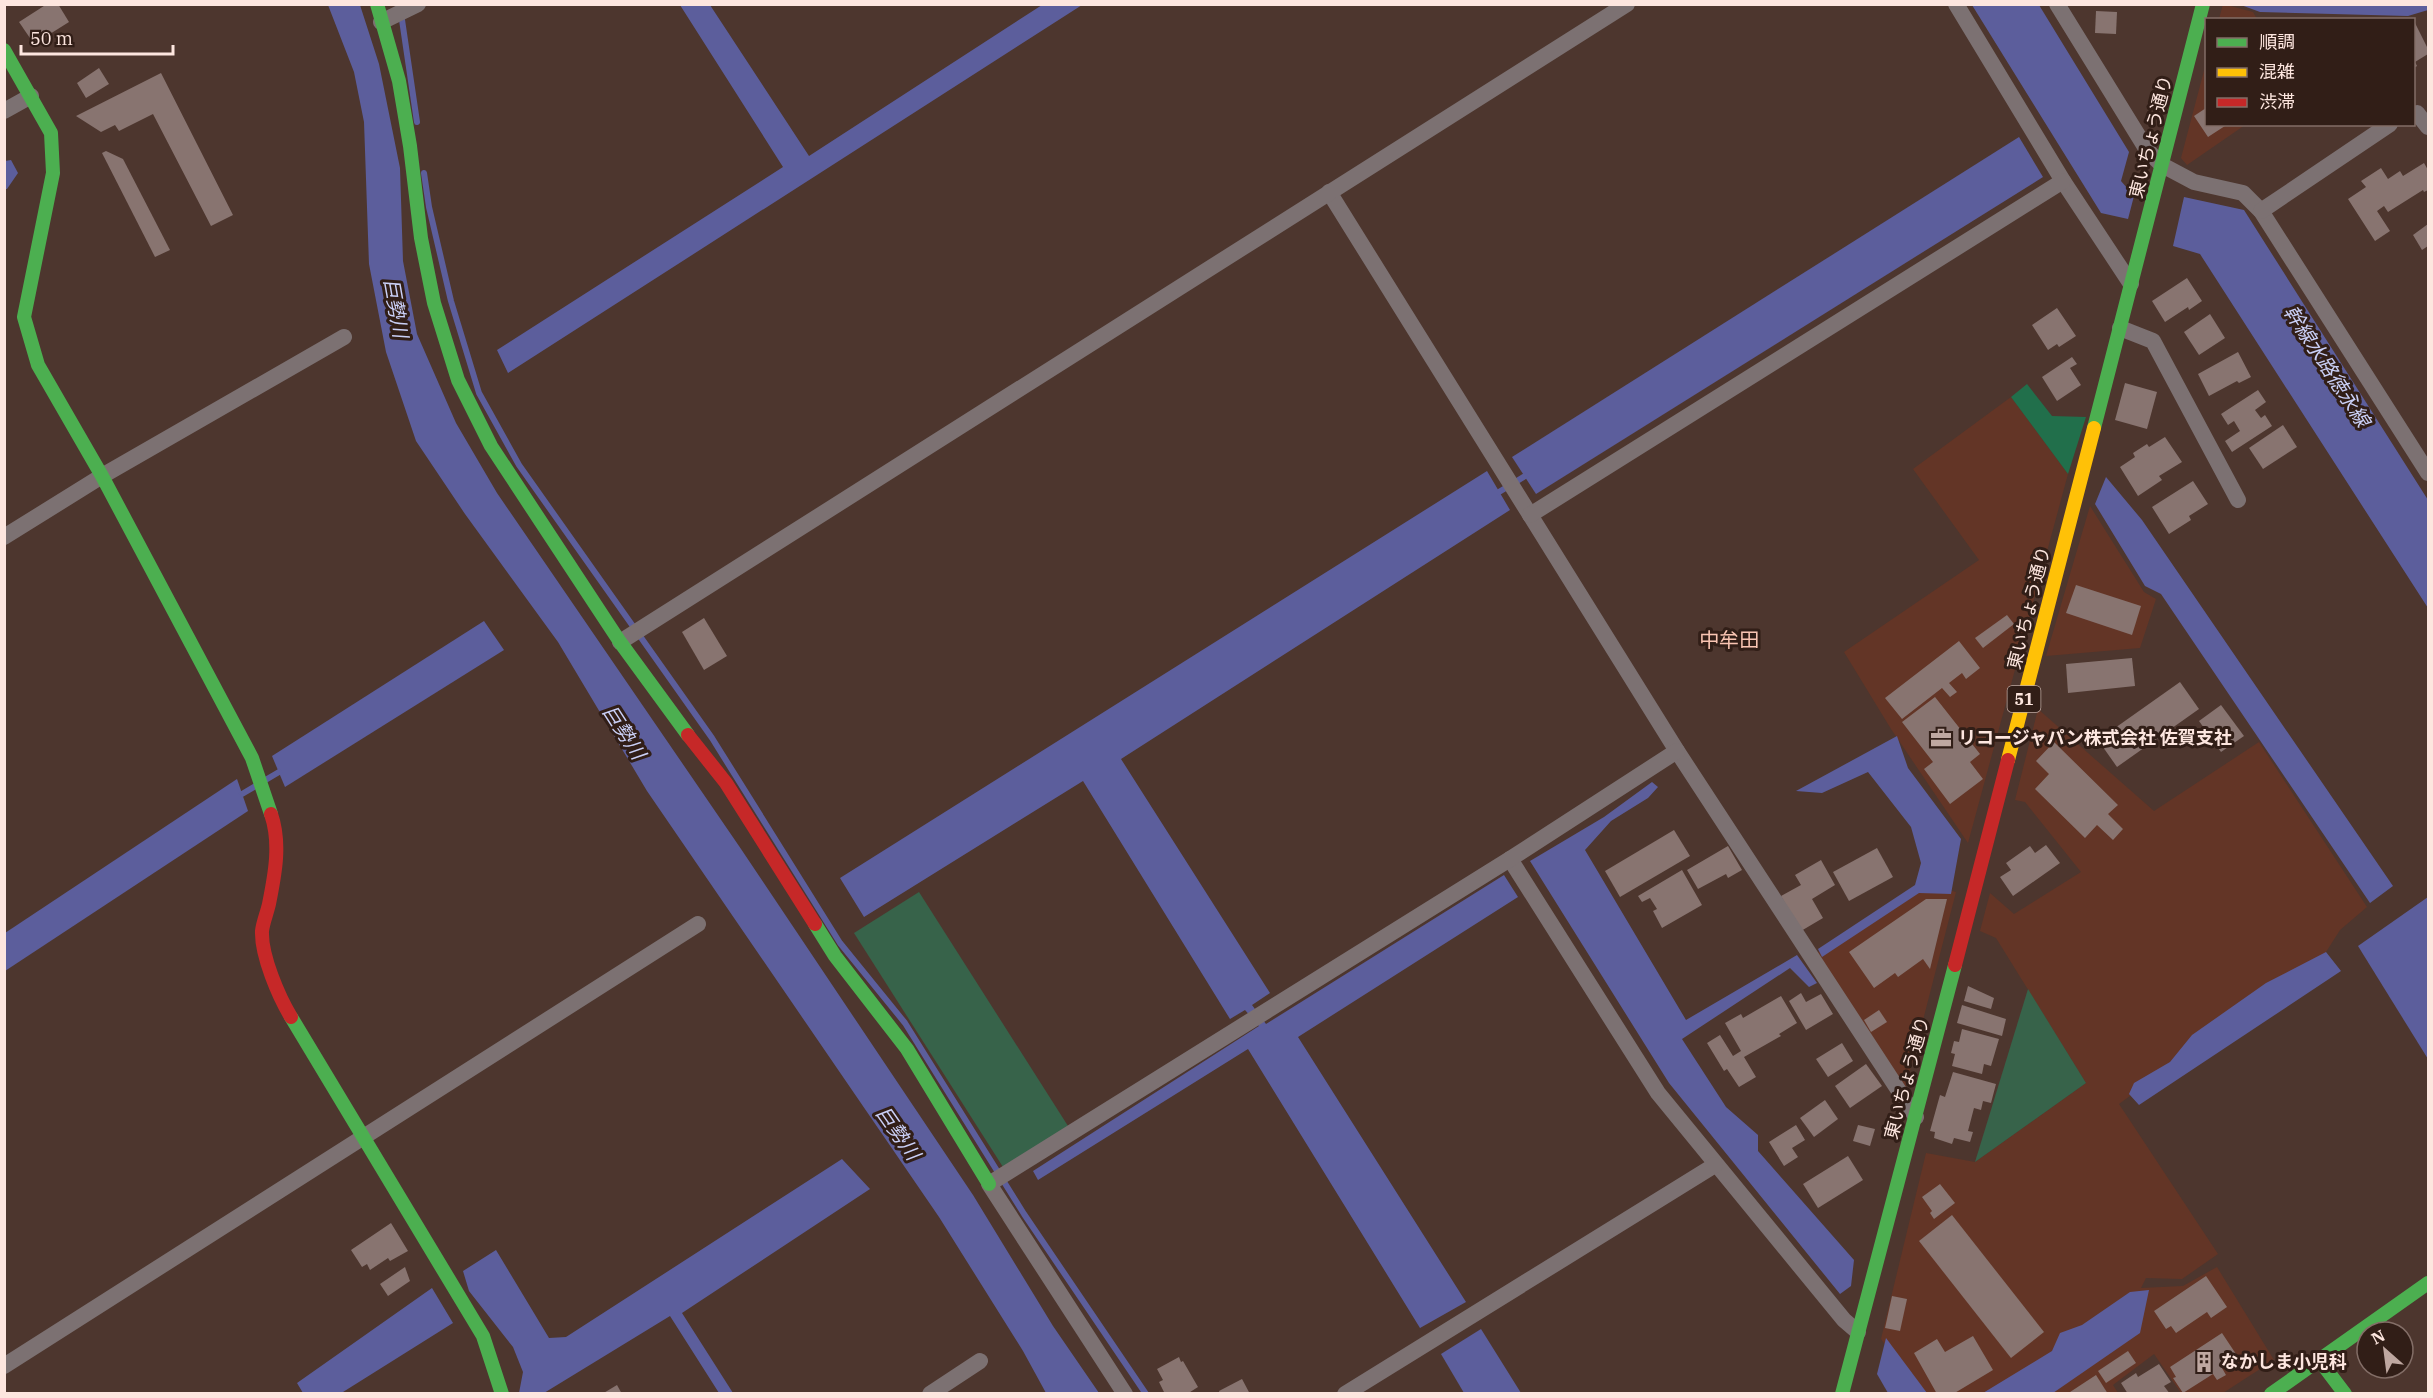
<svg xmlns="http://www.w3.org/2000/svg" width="2433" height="1398" viewBox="0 0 2433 1398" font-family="'IBM Plex Serif','Noto Sans JP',serif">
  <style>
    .built { fill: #633526 }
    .green { fill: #37634a }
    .forest { fill: #216f4b }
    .water { fill: #5c5e9c }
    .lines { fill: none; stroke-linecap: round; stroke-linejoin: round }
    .stream { stroke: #5c5e9c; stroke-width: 6 }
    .building { fill: #887470 }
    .street { stroke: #7c7172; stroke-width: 16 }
    .fast { stroke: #4caf50; stroke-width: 14 }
    .slow { stroke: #ffc107; stroke-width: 14 }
    .jam { stroke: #c62828; stroke-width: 14 }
    .labels { text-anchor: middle; stroke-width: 6; stroke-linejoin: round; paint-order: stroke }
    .shield { fill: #311e17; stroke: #c0aaa3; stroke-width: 1.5 }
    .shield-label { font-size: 16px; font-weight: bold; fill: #fde6df }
    .street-label { font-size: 18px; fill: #fde6df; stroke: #311e17 }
    .poi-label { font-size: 18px; font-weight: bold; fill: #fde6df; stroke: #311e17; text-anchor: start }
    .water-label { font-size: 20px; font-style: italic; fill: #cad0f7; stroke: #311e17 }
    .neighbourhood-label { font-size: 20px; fill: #f9c4b2; stroke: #311e17 }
  </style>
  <rect width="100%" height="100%" fill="#4d362e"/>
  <!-- built -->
  <g class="built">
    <polygon points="2223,4 2253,12 2257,19 2219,19"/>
    <polygon points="2206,63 2206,124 2245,125 2187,165 2181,158"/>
    <polygon points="2011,397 2068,474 1968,843 1891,729 1844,652 1979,560 1913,469"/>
    <polygon points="2090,506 2144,592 2156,599 2140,648 2046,656"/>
    <polygon points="2038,709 2154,811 2259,742 2367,907 2340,930 2326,952 2119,1104 2218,1254 2182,1279 2146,1278 2141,1288 2183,1286 2217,1267 2274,1360 2223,1393 2181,1393 2154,1354 2113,1385 2118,1393 1920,1393 1881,1339 1926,1153 1975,1162 2086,1083 1996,938 1980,931 1990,893 2014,914 2081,872 2025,802 2015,800"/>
    <polygon points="1927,884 1956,892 1905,1090 1815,954"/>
  </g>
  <!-- green -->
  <g class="green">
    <polygon points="919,892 1068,1126 1003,1167 854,933"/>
    <polygon points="2028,989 2086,1083 1975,1162"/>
  </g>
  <!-- forest -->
  <polygon class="forest" points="2027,384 2052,416 2086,417 2068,474 2011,397"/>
  <!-- water -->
  <g class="water">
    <polygon points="2428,4 2428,10 2408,16 2260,12 2241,5"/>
    <polygon points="328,5 360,5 379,64 400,168 403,261 417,334 456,423 497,493 739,846 973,1195 1053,1326 1099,1393 1046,1393 1023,1351 939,1217 647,791 558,642 465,514 416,441 386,352 369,264 364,122 354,72"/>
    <polygon points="680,5 710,5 809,156 1042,5 1082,5 508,373 497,350 783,167"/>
    <polygon points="1972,5 2039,5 2129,152 2121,181 2134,196 2128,219 2101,213"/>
    <polygon points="2019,137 2043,177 1536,494 1512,457"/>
    <polygon points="11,160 18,173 7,189 5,189 5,161"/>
    <polygon points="2184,197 2244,210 2428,500 2428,608 2200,254 2173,246"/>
    <polygon points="1487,471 1510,510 1121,759 1270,993 1252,1005 1266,1024 1504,875 1518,897 1298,1037 1466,1302 1420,1328 1248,1049 1038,1180 1033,1171 1259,1026 1245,1010 1230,1019 1083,781 864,917 840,878"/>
    <polygon points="2106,477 2142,520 2393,886 2370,903 2161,594 2145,586 2095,504"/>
    <polygon points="484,621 504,650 285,787 272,756"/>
    <polygon points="1897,736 1908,768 1961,839 1951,894 1919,893 1822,957 1818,949 1915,885 1921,863 1911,827 1868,772 1822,793 1796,791"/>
    <polygon points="237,779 248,811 5,971 5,933"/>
    <polygon points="1652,782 1658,787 1648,798 1611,821 1585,850 1686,1020 1797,955 1817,983 1809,987 1790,968 1682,1039 1726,1107 1758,1135 1758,1151 1854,1260 1851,1286 1840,1294 1669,1083 1530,861 1604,817"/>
    <polygon points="2428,897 2428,1059 2358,946"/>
    <polygon points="2326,952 2341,971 2139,1105 2129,1094 2134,1083 2170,1062 2192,1035 2266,983"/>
    <polygon points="842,1159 870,1189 682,1313 733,1393 719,1393 670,1316 544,1393 519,1393 523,1372 513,1347 469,1291 463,1271 496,1250 549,1338 566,1337"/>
    <polygon points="432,1288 453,1323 343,1392 343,1393 303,1393 297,1383"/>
    <polygon points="2149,1290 2140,1333 2053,1393 1983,1393 2052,1351 2060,1333 2082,1325 2130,1292"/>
    <polygon points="1481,1329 1521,1393 1464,1393 1441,1354"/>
    <polygon points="1886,1338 1927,1393 1888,1393 1877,1374"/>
  </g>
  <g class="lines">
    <!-- stream -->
    <g class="stream">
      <polyline points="401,13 417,122"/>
      <polyline points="424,173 429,207 451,301 479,393 519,465 712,738 840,943 905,1023 1024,1214 1146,1394"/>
      <polyline points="1499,492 1525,476"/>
      <polyline points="242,794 279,772"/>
    </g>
  </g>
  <!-- building -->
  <g class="building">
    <polygon points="47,4 58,4 69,22 34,44 19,22"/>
    <polygon points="2096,11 2117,12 2116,34 2095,33"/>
    <polygon points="2414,21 2428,49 2428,54 2415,62 2417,66 2414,68"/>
    <polygon points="99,68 109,84 86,98 77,83"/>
    <polygon points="161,73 233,215 211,226 153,114 119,131 115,125 101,132 76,116"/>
    <polygon points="2206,108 2206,124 2228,124 2208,137 2194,116"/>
    <polygon points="106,151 123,159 170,250 155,257 102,153"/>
    <polygon points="2424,163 2428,170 2428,190 2424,192 2423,190 2388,212 2384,206 2377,211 2390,231 2375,241 2348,199 2366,187 2361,181 2381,168 2388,179 2400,171 2403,176"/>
    <polygon points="2428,224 2428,246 2422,250 2413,235"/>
    <polygon points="2187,278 2202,301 2189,310 2188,307 2165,322 2152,301"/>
    <polygon points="2057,308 2076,336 2059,347 2057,344 2048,350 2032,325"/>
    <polygon points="2210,314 2225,338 2199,355 2184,332"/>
    <polygon points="2238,352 2251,377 2239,383 2237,381 2209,396 2198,374"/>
    <polygon points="2072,357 2077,364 2070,368 2081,385 2057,401 2042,377"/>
    <polygon points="2125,383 2157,392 2147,429 2115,420"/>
    <polygon points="2258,390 2266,402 2255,410 2261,418 2265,415 2272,426 2232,452 2225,441 2240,431 2234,421 2228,425 2221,414"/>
    <polygon points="2283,425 2297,447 2263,469 2249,448"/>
    <polygon points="2165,437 2182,462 2159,476 2162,480 2138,496 2120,467 2135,457 2133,453 2147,444 2149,447"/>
    <polygon points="2193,481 2208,504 2189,516 2191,520 2169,534 2152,507"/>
    <polygon points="2076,585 2141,606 2132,635 2066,613"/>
    <polygon points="2007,615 2014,624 1983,648 1975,638"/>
    <polygon points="704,618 727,656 704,670 682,632"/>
    <polygon points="1959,641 1980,668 1966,679 1962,673 1949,683 1957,692 1950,697 1942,688 1902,719 1885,698"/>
    <polygon points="2132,658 2135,686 2068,693 2066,664"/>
    <polygon points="2180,682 2199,709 2117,767 2098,740"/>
    <polygon points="1935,697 1980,754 1970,762 1983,779 1950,804 1924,769 1933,762 1902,722"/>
    <polygon points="2221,705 2244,736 2221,752 2199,721"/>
    <polygon points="2054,742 2118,805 2108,814 2123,829 2113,840 2097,825 2085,838 2035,789 2049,774 2036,761"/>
    <polygon points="1674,830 1690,856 1620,897 1605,871"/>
    <polygon points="2046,845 2060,863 2013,896 2000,877 2011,870 2006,863 2030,846 2035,853"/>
    <polygon points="1728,846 1742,870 1728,878 1726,874 1698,889 1687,870"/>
    <polygon points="1877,848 1893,877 1849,901 1833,872"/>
    <polygon points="1821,860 1835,885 1812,899 1823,918 1801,931 1781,896 1801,885 1795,875"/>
    <polygon points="1682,870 1702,905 1662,928 1653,911 1657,909 1650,898 1642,902 1638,896"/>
    <polygon points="1926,899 1947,899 1930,969 1923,959 1898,977 1895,973 1874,988 1849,952"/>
    <polygon points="1968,986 1994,998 1991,1009 1964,1001"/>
    <polygon points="1801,993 1806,1002 1821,994 1833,1014 1806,1030 1789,1001"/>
    <polygon points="1781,996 1797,1023 1779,1034 1781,1036 1744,1057 1756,1077 1739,1087 1727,1069 1724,1071 1707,1043 1720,1035 1733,1056 1741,1051 1725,1023 1741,1014 1743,1018"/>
    <polygon points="1962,1005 2006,1019 2002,1036 1957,1023"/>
    <polygon points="1879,1010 1887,1022 1871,1032 1864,1020"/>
    <polygon points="1962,1029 1999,1039 1991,1066 1984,1064 1982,1074 1952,1066 1955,1054 1951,1053 1954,1041 1959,1042"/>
    <polygon points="1842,1043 1853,1061 1828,1077 1816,1059"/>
    <polygon points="1866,1064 1882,1086 1850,1108 1835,1086"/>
    <polygon points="1953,1072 1996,1084 1991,1103 1983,1101 1981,1110 1974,1108 1968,1131 1973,1132 1970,1142 1954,1138 1952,1144 1934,1138 1935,1132 1930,1131 1940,1095 1945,1097"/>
    <polygon points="1825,1100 1838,1119 1814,1137 1800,1118"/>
    <polygon points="1796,1125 1805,1140 1792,1148 1798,1157 1784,1166 1769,1142"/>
    <polygon points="1858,1125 1875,1129 1870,1146 1853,1141"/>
    <polygon points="1848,1156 1863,1180 1818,1208 1803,1184"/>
    <polygon points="1940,1184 1955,1203 1934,1219 1930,1213 1932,1211 1922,1197"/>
    <polygon points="1952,1215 2044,1332 2011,1358 1919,1241"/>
    <polygon points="391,1223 408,1251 390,1261 388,1258 370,1270 367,1264 362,1267 351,1250"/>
    <polygon points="405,1267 410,1281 388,1296 380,1284"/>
    <polygon points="2206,1276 2227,1307 2211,1318 2207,1312 2176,1333 2171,1326 2166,1329 2154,1311"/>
    <polygon points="1892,1296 1907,1299 1900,1331 1885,1328"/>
    <polygon points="2222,1333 2238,1357 2222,1368 2226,1375 2217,1380 2213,1374 2183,1393 2173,1378 2176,1377 2170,1367"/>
    <polygon points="1973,1336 1993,1370 1953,1394 1937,1394 1914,1353 1937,1339 1945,1352"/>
    <polygon points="2128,1351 2136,1363 2106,1383 2098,1371"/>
    <polygon points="1179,1357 1181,1362 1183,1361 1198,1387 1187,1394 1165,1394 1159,1382 1163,1380 1157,1369"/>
    <polygon points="2159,1364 2171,1382 2164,1386 2170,1394 2128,1394 2121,1383 2136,1373 2138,1377"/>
    <polygon points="2096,1375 2108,1394 2067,1394"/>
    <polygon points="1242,1379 1250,1394 1220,1394 1219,1391"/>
    <polygon points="617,1385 622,1394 602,1394"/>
  </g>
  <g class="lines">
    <!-- street -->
    <g class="street">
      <polyline points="1956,4 2063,181 2131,284"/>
      <polyline points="2057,4 2147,150 2162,165 2194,182 2243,193 2261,211 2428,473"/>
      <polyline points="381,22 418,4"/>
      <polyline points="4,111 31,96"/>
      <polyline points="2414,114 2417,113 2428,127"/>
      <polyline points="1329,192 1677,751 1916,1117"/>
      <polyline points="2261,211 2390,124"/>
      <polyline points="2120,328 2153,341 2238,500"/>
      <polyline points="1530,515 2063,181"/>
      <polyline points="4,537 102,476 344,337"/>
      <polyline points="620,642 1627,4"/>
      <polyline points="1510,859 1658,1093 1844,1320 1858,1332"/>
      <polyline points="4,1366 698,924"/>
      <polyline points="930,1394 980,1361"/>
      <polyline points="1125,1394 989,1184 1510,859 1677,751"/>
      <polyline points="1345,1394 1715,1165"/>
    </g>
    <!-- fast -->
    <g class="fast">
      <polyline points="377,4 399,81 410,146 421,238 434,303 458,380 491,446 620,642 688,735"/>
      <polyline points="4,50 51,133 53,173 24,317 38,365 102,476 252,758 271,814"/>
      <polyline points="2094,428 2203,4"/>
      <polyline points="815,924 835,956 907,1049 989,1184"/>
      <polyline points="291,1017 483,1336 502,1394"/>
      <polyline points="2320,1361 2345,1394"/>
      <polyline points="1842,1394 1955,965"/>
      <polyline points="2271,1394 2428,1283"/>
    </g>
    <!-- slow -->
    <polyline class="slow" points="2008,760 2094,428"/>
    <!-- jam -->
    <g class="jam">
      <polyline points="688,735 726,783 815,924"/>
      <path d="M271,814C281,843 275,874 269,904C267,913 263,922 262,931C261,956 279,997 291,1017"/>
      <polyline points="1955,965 2008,760"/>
    </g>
  </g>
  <!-- icons -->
  <defs>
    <symbol id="office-bare" viewBox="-9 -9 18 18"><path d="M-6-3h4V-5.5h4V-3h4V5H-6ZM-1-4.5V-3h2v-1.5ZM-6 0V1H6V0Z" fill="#bfa8a1" stroke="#311e17" stroke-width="2.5" paint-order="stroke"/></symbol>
    <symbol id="building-bare" viewBox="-9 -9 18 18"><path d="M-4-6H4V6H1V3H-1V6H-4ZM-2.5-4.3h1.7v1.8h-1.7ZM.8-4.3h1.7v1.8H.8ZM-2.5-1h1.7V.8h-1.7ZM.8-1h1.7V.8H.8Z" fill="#bfa8a1" stroke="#311e17" stroke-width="2.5" paint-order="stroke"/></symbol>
  </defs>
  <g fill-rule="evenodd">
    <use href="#office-bare" x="1926" y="723" width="30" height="30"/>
    <use href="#building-bare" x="2189" y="1347" width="30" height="30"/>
  </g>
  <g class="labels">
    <!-- shield labels -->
    <rect class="shield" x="2007.5" y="686" width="33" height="26" rx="4.5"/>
    <g class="shield-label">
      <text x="2024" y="705">51</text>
    </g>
    <!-- street labels -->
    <g class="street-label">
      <text transform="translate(2151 137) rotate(-76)" y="6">東いちょう通り</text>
      <text transform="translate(2029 608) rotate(-76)" y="6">東いちょう通り</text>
      <text transform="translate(1907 1078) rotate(-75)" y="6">東いちょう通り</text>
    </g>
    <!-- poi labels -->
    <g class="poi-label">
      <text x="1958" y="744">リコージャパン株式会社 佐賀支社</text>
      <text x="2221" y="1368">なかしま小児科</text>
    </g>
    <!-- water labels -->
    <g class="water-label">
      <text transform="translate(396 308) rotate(80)" y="7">巨勢川</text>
      <text transform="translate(2327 366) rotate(57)" y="7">幹線水路徳永線</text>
      <text transform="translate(624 732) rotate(57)" y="7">巨勢川</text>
      <text transform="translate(898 1133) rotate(55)" y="7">巨勢川</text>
    </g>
    <!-- neighbourhood labels -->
    <g class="neighbourhood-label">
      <text x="1729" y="647">中牟田</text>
    </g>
  </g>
  <!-- border -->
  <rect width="2433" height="1398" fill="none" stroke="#fde6df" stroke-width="12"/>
  <!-- legend -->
  <rect x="2205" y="18" width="210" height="108" fill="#311e17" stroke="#836e67" stroke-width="1.5"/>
  <rect x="2217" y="38" width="30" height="9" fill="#4caf50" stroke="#836e67" stroke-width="1.5"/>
  <text x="2259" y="48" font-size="18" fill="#fde6df">順調</text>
  <rect x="2217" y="68" width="30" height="9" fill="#ffc107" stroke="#836e67" stroke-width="1.5"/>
  <text x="2259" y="78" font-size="18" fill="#fde6df">混雑</text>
  <rect x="2217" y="98" width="30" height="9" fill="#c62828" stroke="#836e67" stroke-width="1.5"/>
  <text x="2259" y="108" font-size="18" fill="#fde6df">渋滞</text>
  <!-- north arrow -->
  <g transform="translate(2385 1350) rotate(332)"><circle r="28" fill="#311e17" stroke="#836e67" stroke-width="1.5"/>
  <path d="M0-4.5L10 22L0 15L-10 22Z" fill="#bfa8a1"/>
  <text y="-9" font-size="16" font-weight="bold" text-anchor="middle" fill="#fde6df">N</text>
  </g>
  <!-- scale -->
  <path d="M21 45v9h152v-9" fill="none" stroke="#fde6df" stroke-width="3"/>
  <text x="30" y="45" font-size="18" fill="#fde6df" stroke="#311e17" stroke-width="4.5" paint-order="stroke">50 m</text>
</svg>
